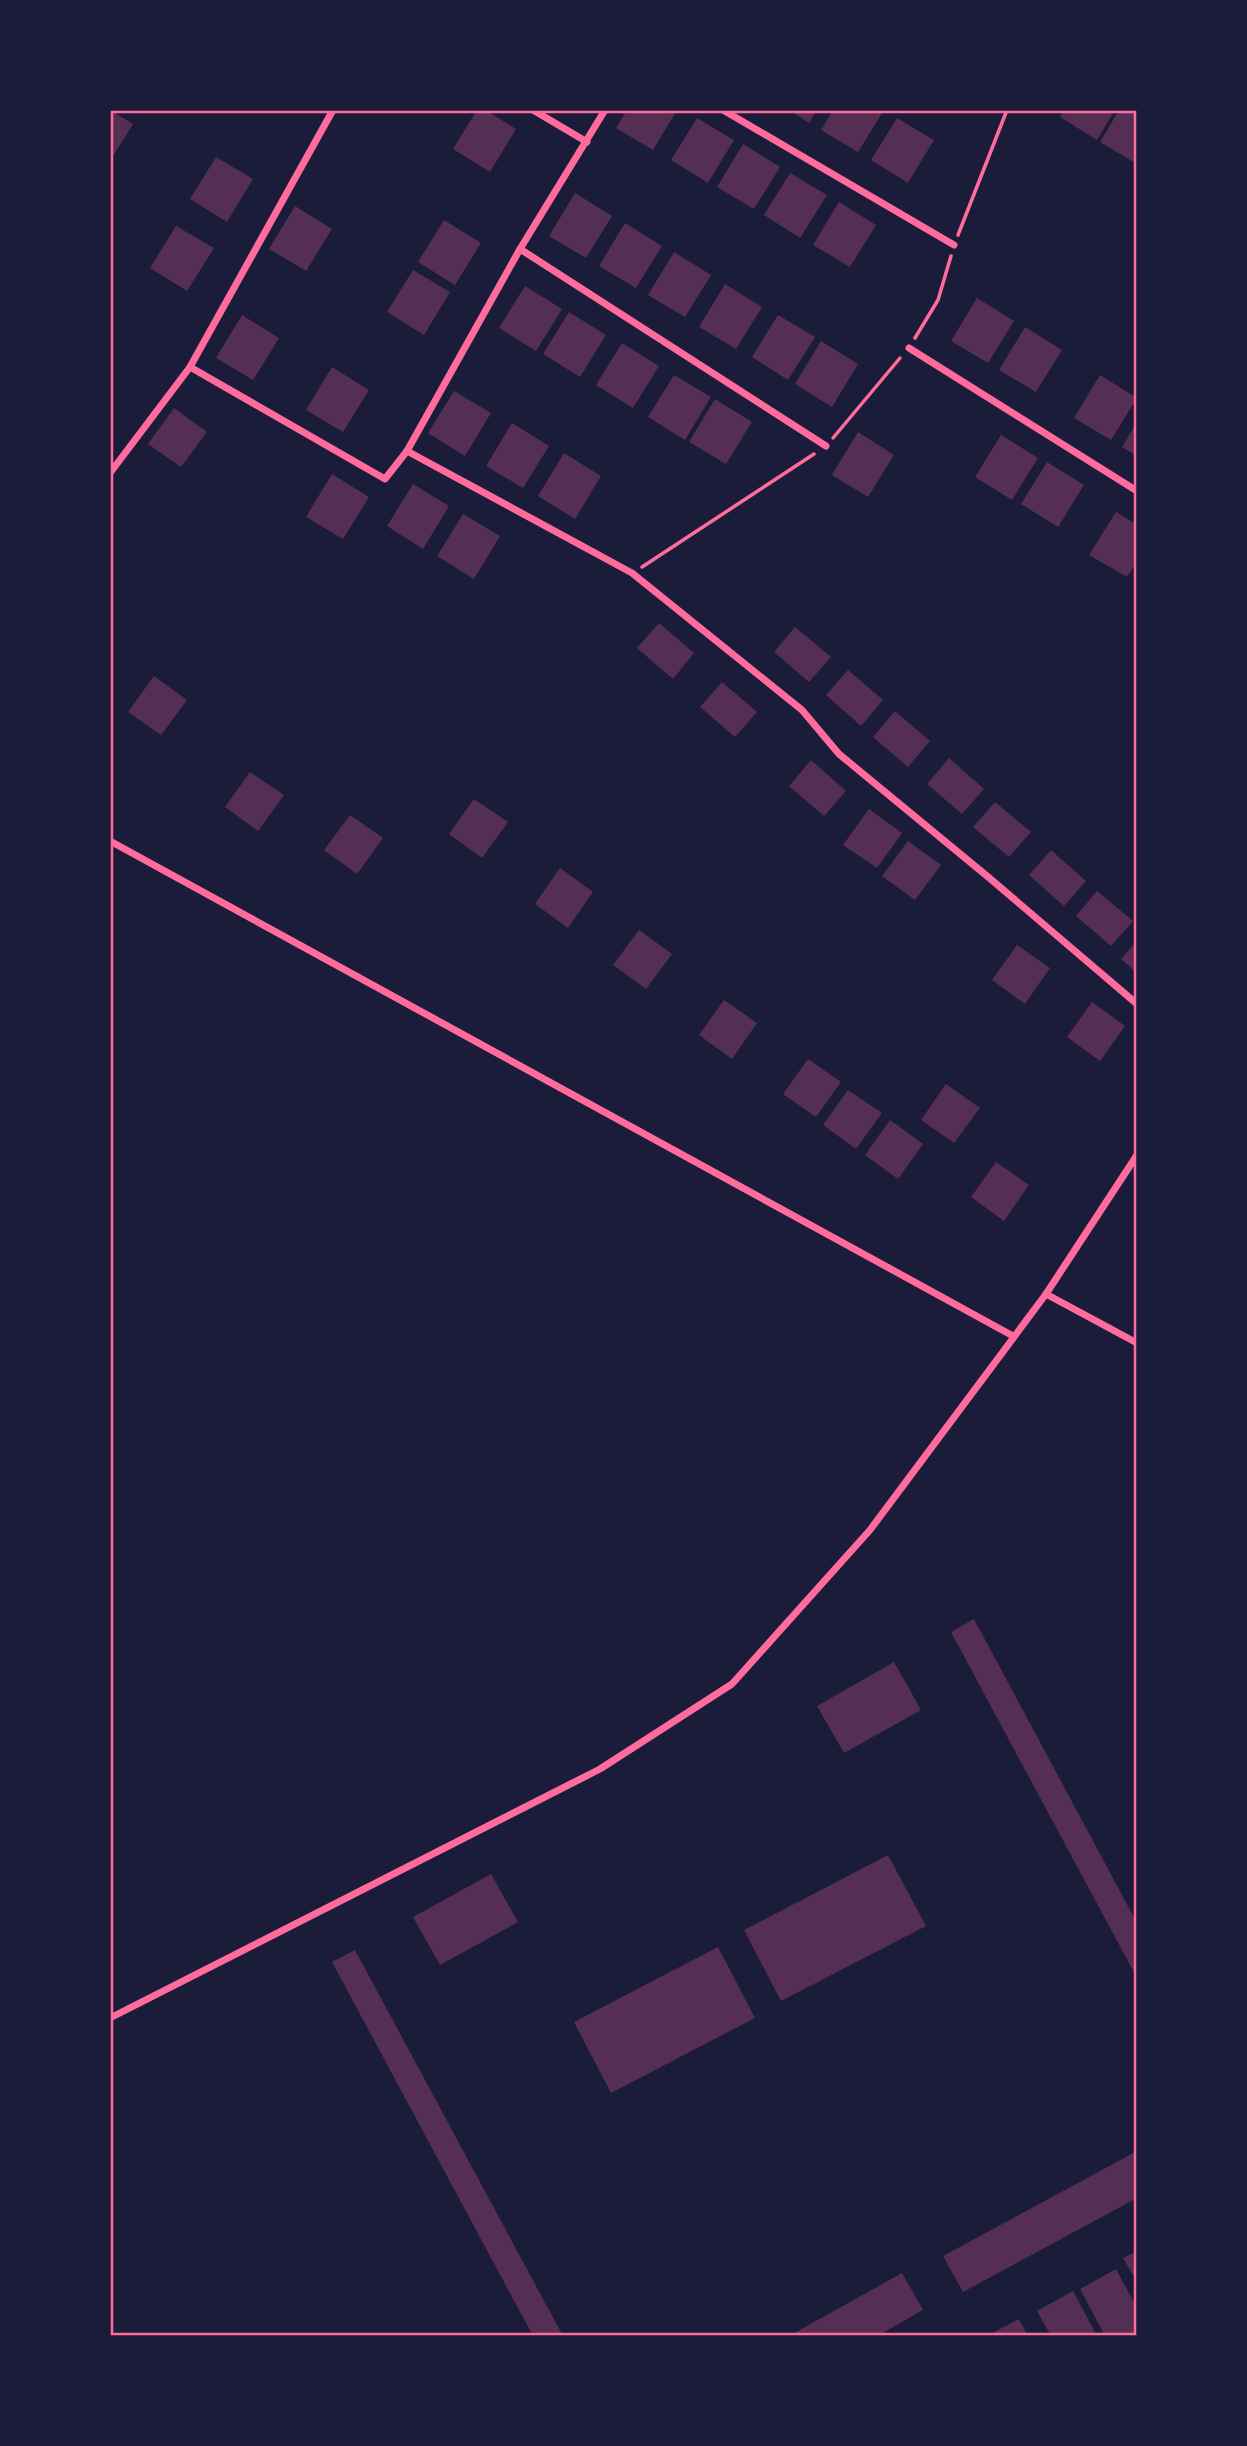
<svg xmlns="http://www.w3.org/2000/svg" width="1247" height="2446" viewBox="0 0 1247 2446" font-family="'Public Sans',sans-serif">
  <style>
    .building { fill: #542f53 }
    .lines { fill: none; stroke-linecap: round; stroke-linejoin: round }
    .path { stroke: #ff6b9d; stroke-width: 3.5 }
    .minor { stroke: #ff6b9d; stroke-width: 7 }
    .neatline { fill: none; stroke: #ff6b9d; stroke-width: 2.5 }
  </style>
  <rect width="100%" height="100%" fill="#1b1b3a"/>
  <!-- building -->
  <g class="building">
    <polygon points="110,110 133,124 110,161"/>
    <polygon points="477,110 485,110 516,129 490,172 453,149"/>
    <polygon points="627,110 677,110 653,150 616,128"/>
    <polygon points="789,110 817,110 809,123"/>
    <polygon points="833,110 884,110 858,152 821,130"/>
    <polygon points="1064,110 1115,110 1097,140 1060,117"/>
    <polygon points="1119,110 1137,110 1137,164 1100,142"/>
    <polygon points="697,118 734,140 708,183 671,160"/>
    <polygon points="897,118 934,140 908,183 871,160"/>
    <polygon points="743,144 780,167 754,209 717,187"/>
    <polygon points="216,157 253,179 227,222 190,199"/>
    <polygon points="790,173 827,195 800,238 764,215"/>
    <polygon points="575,193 612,216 586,258 549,236"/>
    <polygon points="839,202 876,225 850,267 813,245"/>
    <polygon points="295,206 332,229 306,271 269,249"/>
    <polygon points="444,220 481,243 455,285 418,262"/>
    <polygon points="625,223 662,246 636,288 599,266"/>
    <polygon points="176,226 214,248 187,291 150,268"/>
    <polygon points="674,252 711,275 685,317 648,295"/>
    <polygon points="413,270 450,292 424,335 387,312"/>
    <polygon points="725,284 762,307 736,349 699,327"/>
    <polygon points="525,286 562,309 536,351 499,328"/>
    <polygon points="977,298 1014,321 988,363 951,341"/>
    <polygon points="569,312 606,335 580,377 543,354"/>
    <polygon points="242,315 279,338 253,380 216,358"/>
    <polygon points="778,315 815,337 788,380 752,357"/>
    <polygon points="1025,327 1062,350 1036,392 999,370"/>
    <polygon points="821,341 858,364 832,407 795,384"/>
    <polygon points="622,343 659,366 633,408 596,385"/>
    <polygon points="332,367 369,390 343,432 306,410"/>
    <polygon points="674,375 711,397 685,440 648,417"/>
    <polygon points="1100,375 1137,398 1111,440 1074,418"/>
    <polygon points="454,391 491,413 465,456 428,433"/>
    <polygon points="715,399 752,422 726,464 689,442"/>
    <polygon points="174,408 207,432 181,467 148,444"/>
    <polygon points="1137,422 1137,456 1122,447"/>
    <polygon points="512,423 549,446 523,488 486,466"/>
    <polygon points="858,432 894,455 868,497 832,475"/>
    <polygon points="1001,435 1038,458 1012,500 975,477"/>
    <polygon points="564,453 601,476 575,519 538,496"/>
    <polygon points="1047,462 1084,485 1058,527 1021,504"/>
    <polygon points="332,474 369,497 343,539 306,517"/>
    <polygon points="413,484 449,506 423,549 387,526"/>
    <polygon points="1116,512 1137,525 1137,561 1127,577 1089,555"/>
    <polygon points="463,514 500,536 474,579 437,556"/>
    <polygon points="659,623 694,653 673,679 637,648"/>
    <polygon points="795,627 831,657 809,682 774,652"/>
    <polygon points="848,670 883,700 861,726 826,695"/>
    <polygon points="154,676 187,700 161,735 128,712"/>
    <polygon points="722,682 757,712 735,737 700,707"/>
    <polygon points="895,711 930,741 908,767 873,737"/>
    <polygon points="949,758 984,789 962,814 927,784"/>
    <polygon points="811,760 846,791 824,816 789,786"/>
    <polygon points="250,772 284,795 258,831 225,807"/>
    <polygon points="474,799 508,822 482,858 449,834"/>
    <polygon points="995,802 1031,832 1009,857 973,827"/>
    <polygon points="869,809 902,833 877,868 843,845"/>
    <polygon points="350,815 383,838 357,874 324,850"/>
    <polygon points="908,841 941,865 915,900 882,876"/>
    <polygon points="1051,850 1086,881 1064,906 1029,875"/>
    <polygon points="560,868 593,892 568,928 535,904"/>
    <polygon points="1097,891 1133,921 1111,946 1076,916"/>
    <polygon points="639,930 672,954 646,989 613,965"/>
    <polygon points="1137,941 1137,973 1121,959"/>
    <polygon points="1017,945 1050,968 1025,1004 992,980"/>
    <polygon points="724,1000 757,1023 732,1059 699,1035"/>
    <polygon points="1092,1002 1125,1026 1100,1061 1067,1037"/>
    <polygon points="808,1059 841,1082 816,1117 783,1094"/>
    <polygon points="946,1084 980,1108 954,1143 921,1120"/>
    <polygon points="848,1090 882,1113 856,1149 823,1125"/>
    <polygon points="890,1120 923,1144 898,1179 865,1155"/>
    <polygon points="996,1162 1029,1185 1004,1221 971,1197"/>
    <polygon points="974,1619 1137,1923 1137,1978 951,1632"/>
    <polygon points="894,1662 921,1710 844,1753 817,1706"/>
    <polygon points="888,1855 926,1926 781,2001 744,1930"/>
    <polygon points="491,1874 518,1922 440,1965 413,1917"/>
    <polygon points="718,1947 755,2018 611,2093 574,2022"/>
    <polygon points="355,1950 563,2336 533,2336 332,1962"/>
    <polygon points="1137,2151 1137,2198 963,2292 943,2256"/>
    <polygon points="1137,2251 1137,2282 1123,2258"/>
    <polygon points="1116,2269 1137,2308 1137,2336 1105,2336 1080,2289"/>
    <polygon points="902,2273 923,2310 877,2336 789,2336"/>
    <polygon points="1073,2291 1097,2336 1051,2336 1037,2311"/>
    <polygon points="1019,2319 1028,2336 987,2336"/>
  </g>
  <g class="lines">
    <!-- path -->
    <g class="path">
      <polyline points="958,235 1007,110"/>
      <polyline points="915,338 938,300 951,256"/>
      <polyline points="833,438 900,358"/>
      <polyline points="642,567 814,454"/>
    </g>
    <!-- minor -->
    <g class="minor">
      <polyline points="533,110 587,142"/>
      <polyline points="723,110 954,245"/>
      <polyline points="520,249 826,446"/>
      <polyline points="909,348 1137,491"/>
      <polyline points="190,367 385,479 407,451 520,249 605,110"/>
      <polyline points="407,451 632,573 802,710 839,754 987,876 1137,1004"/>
      <polyline points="110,473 190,367 333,110"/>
      <polyline points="110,841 1013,1336"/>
      <polyline points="1046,1294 1137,1343"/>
      <polyline points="110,2018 600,1769 732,1684 870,1530 1046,1294 1137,1155"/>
    </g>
  </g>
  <!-- border -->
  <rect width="1247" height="2446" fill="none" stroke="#1b1b3a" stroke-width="224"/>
  <rect x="112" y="112" width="1023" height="2222" class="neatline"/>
</svg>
